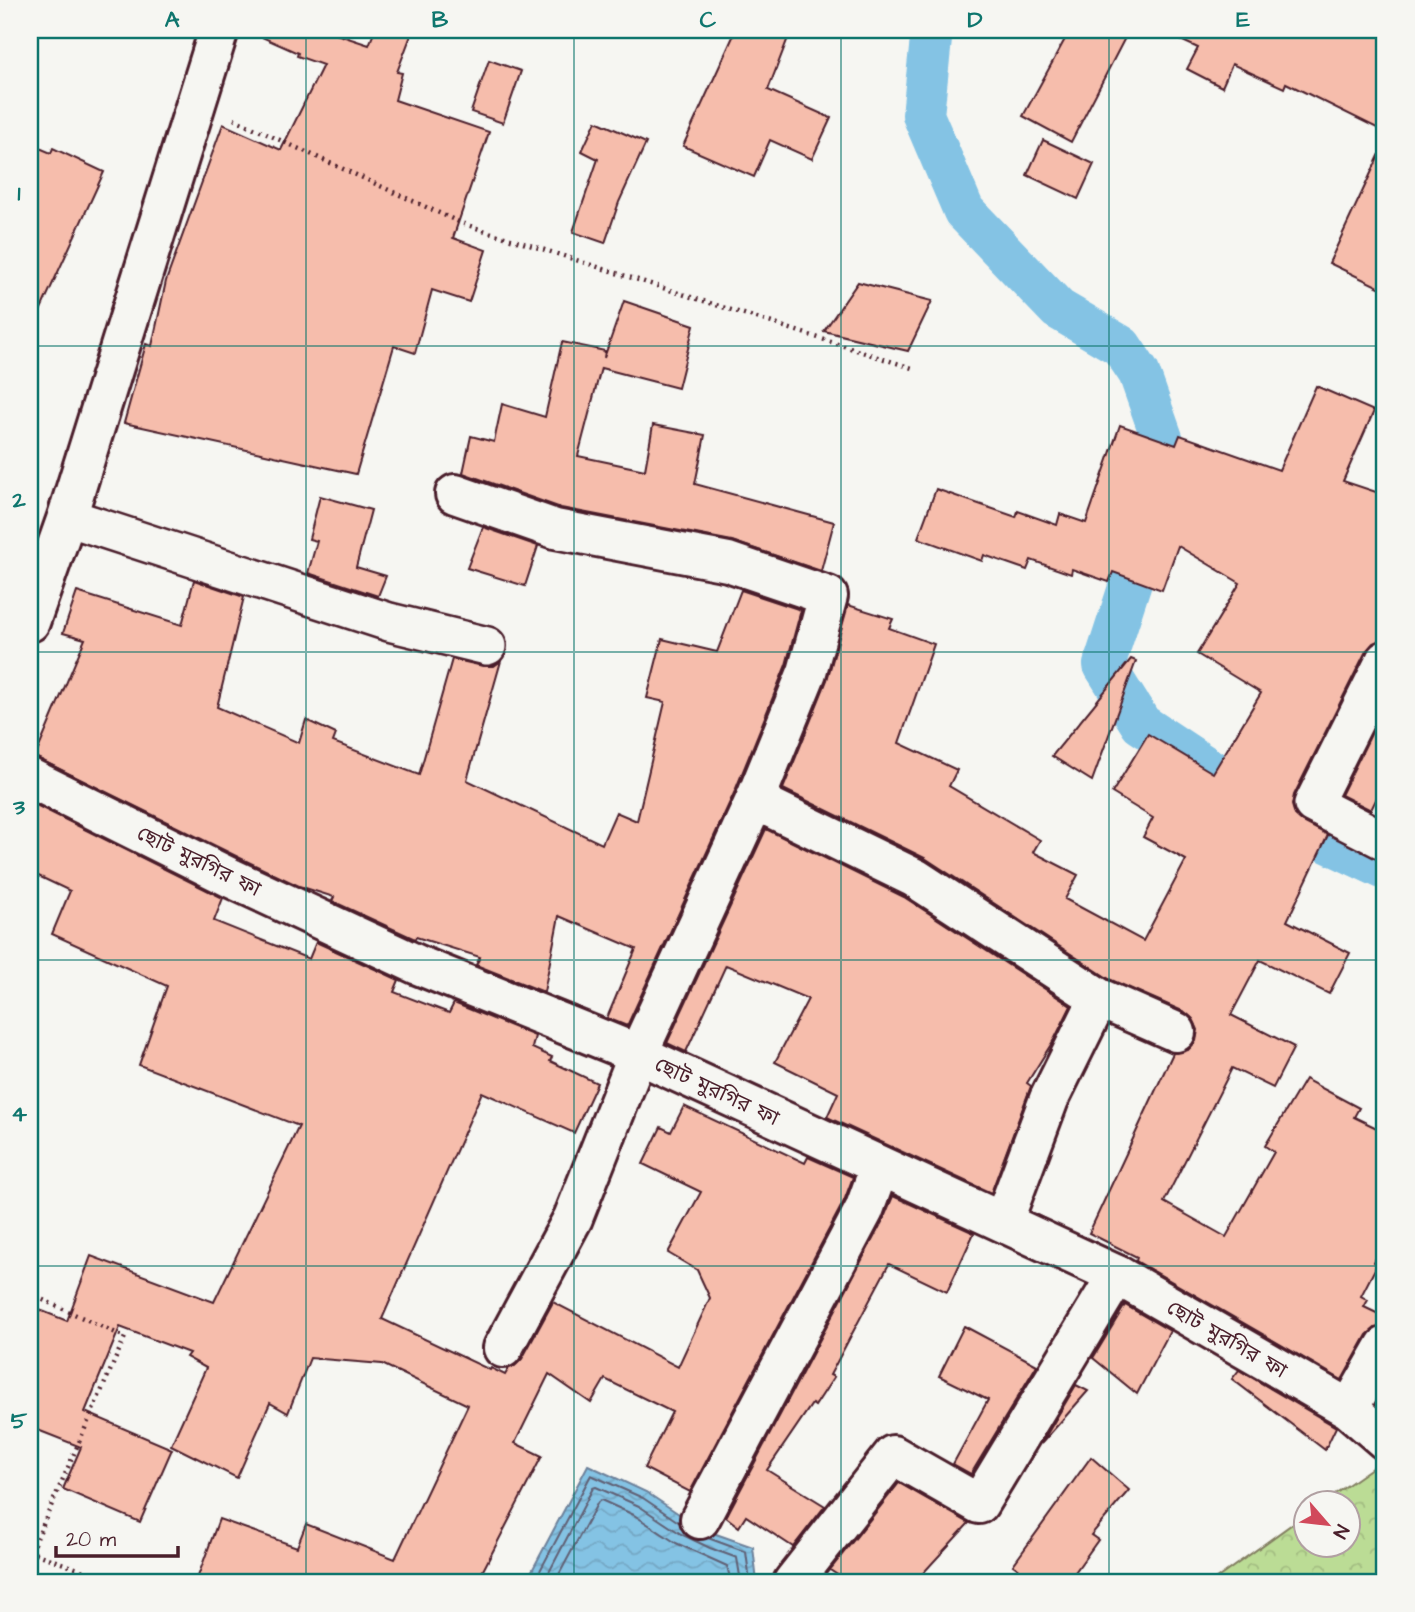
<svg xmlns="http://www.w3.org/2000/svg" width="1415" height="1612" viewBox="0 0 1415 1612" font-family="'Architects Daughter','Noto Sans Bengali',sans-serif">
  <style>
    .park { fill: url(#park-crowns); stroke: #827e60; stroke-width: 2 }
    .water { fill: url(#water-waves); stroke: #6d819a; stroke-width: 2 }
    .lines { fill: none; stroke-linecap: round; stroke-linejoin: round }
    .shore { stroke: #616175; stroke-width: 2 }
    .canal { stroke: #84c3e4; stroke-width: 42 }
    .building { fill: #f6bdac; stroke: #4a1f2b; stroke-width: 2 }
    .pedestrian-casing { stroke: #4a1f2b; stroke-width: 42 }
    .minor-casing { stroke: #4a1f2b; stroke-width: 44 }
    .tertiary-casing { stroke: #4a1f2b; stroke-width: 44 }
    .path { stroke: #4a1f2b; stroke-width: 4.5; stroke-dasharray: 2 5; stroke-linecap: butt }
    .pedestrian { stroke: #f6f6f2; stroke-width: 37 }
    .minor { stroke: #f6f6f2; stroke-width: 38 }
    .tertiary { stroke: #f6f6f2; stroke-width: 38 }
    .grid { fill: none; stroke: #0f766e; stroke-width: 2; stroke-opacity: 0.55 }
    .labels { text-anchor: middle; stroke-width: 5; stroke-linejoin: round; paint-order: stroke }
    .street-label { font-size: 21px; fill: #4a1f2b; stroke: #f6f6f2 }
    .neatline { fill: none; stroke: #0f766e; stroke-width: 2.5 }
    .grid-label { font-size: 23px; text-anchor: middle; font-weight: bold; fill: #0f766e }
  </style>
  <defs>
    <pattern id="park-crowns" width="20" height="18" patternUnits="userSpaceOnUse" patternTransform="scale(1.75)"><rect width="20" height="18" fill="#bbdc95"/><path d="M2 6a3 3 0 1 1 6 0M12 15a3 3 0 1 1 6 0" fill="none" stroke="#a2bc81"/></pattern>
    <pattern id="water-waves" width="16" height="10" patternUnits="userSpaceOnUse" patternTransform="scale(1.75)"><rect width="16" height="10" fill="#84c3e4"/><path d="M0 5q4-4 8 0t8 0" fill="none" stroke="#74a7c4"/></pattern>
  </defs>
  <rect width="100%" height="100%" fill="#f6f6f2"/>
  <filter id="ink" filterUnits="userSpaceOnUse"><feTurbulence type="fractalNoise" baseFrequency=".0143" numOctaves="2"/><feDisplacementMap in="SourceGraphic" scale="14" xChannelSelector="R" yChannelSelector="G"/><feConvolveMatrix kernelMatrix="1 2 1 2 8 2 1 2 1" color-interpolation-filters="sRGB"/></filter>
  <g filter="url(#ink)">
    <!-- park -->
    <polygon class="park" points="1379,1463 1385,1468 1385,1582 1212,1582 1306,1514 1306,1546 1348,1546 1348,1504 1322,1503"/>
    <!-- water -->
    <polygon class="water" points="588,1465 646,1492 688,1520 716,1534 753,1547 757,1582 526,1582"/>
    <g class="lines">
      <!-- shore -->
      <g class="shore">
        <polyline points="708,1538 746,1552 750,1582"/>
        <polyline points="534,1582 591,1475 643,1498 680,1523"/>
        <polyline points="544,1582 593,1488 596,1487 639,1506 681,1534 710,1548 737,1558 741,1582"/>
        <polyline points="555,1582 598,1502 601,1500 634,1515 676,1543 727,1566 731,1582"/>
      </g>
      <!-- canal -->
      <polyline class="canal" points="932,30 923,115 964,211 1058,309 1121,346 1139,373 1170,461 1104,665 1141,724 1298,828 1385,869"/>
    </g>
    <!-- building -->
    <g class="building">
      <polygon points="246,30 324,30 369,45 375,30 413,30 397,72 402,73 395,100 489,132 453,238 486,250 469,302 432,290 415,353 394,346 356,474 124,423 146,344 152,346 166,281 223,124 281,150 323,65 297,56 298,53"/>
      <polygon points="736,30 791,30 768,90 831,118 812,159 770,140 754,177 683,146"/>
      <polygon points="1070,30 1129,30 1071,142 1023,116"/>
      <polygon points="1159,30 1385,30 1385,132 1286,83 1284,88 1232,64 1222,87 1187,69 1198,48"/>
      <polygon points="489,60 521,71 503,123 471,112"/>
      <polygon points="596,121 646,143 619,202 605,243 573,232 598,159 582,151"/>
      <polygon points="1043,140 1094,164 1078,199 1027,175"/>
      <polygon points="1385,143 1385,290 1329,263"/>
      <polygon points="30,144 51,153 53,148 104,172 30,333"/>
      <polygon points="858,282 932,301 908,351 824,331"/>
      <polygon points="624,301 694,325 678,388 601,368 578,456 645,470 653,425 705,435 695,484 834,522 821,571 732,541 561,508 463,473 471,436 494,442 502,404 545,417 562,342 605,351 604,358"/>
      <polygon points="1316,386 1374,411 1343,481 1385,495 1385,631 1380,640 1373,643 1366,651 1294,795 1292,805 1295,815 1303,822 1328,835 1287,921 1350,953 1329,994 1260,960 1231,1015 1294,1047 1273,1088 1232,1068 1164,1202 1226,1237 1274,1152 1265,1146 1305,1079 1359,1108 1354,1117 1385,1132 1385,1238 1373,1262 1377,1265 1361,1296 1368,1300 1364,1307 1385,1317 1385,1325 1375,1328 1367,1335 1342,1380 1136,1261 1137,1257 1089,1233 1173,1053 1188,1050 1196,1041 1198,1030 1193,1019 1185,1012 1109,979 925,858 783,789 827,680 848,605 893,619 889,628 934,644 899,743 957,770 949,786 1040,840 1033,852 1078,875 1065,899 1143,941 1186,860 1143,837 1153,818 1112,793 1148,734 1213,773 1261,693 1197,654 1240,583 1178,546 1162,590 1113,572 1109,582 1072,569 1071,574 1031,560 1027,570 984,555 982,561 918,538 936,489 1016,517 1018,511 1057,525 1060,514 1086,523 1120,425 1176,445 1180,435 1279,470"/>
      <polygon points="320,496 371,510 356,567 386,576 378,596 308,573 317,541 309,539"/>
      <polygon points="483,527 538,546 525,586 467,568"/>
      <polygon points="194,580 244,597 217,707 299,743 306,720 336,734 333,742 419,775 452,659 483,666 494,666 501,661 467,780 602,844 616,812 637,821 665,702 647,698 662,639 717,652 741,590 801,610 786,665 735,791 627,1026 607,1018 636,949 559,916 544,992 476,965 480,957 416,937 415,939 332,901 334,897 299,886 240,858 35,757 85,639 63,633 77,592 182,625"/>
      <polygon points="1131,659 1136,661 1092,781 1052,756"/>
      <polygon points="1385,706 1385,781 1371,810 1341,795"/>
      <polygon points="30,802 223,898 214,921 309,959 316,942 399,980 394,992 449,1013 454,1003 535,1036 532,1048 552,1057 550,1061 597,1083 574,1133 482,1092 382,1319 490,1370 491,1368 505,1375 509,1368 515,1366 522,1359 553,1302 678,1367 710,1298 697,1270 668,1253 701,1192 643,1164 661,1127 671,1132 684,1106 805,1163 808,1157 853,1177 844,1201 690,1492 644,1468 672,1412 605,1379 591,1403 549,1374 515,1443 542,1456 477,1582 196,1582 219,1519 297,1547 306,1524 395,1559 468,1405 382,1364 310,1358 288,1413 270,1403 237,1478 171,1445 206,1368 186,1357 189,1353 120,1327 85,1412 172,1449 140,1522 63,1489 81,1447 30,1427 30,1306 67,1321 91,1256 214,1302 299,1126 139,1065 167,986 52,934 70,891 30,872"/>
      <polygon points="766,829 904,897 1071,1006 1055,1038 1027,1083 1031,1086 991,1193 827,1117 838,1093 775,1062 808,999 726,965 686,1052 667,1043"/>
      <polygon points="893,1196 974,1233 947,1292 889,1264 830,1375 834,1377 815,1406 812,1404 767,1470 825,1506 793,1547 746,1516 739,1527 726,1517 883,1220"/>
      <polygon points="1125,1305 1170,1331 1137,1394 1093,1358"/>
      <polygon points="964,1326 1037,1365 971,1474 953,1464 988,1400 939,1376"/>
      <polygon points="1239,1370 1336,1427 1325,1450 1232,1379"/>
      <polygon points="1076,1385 1088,1391 1041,1444"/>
      <polygon points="1091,1457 1129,1490 1091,1535 1098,1540 1068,1582 1036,1582 1013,1565"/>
      <polygon points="899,1483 969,1523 915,1582 848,1582 830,1570"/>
    </g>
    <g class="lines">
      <defs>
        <g id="pedestrian">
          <polyline points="67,517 389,622 487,646"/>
          <polyline points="1385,660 1313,804 1385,841"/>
          <polyline points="1349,1409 1385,1346"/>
        </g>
        <g id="minor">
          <polyline points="455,494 555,529 728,562 828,596 807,672 755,800 638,1054 573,1218 503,1348"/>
          <polyline points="30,778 231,878 418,965 638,1054 1117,1275 1349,1409 1385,1440"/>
          <polyline points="755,800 915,878 1099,998 1176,1032"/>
          <polyline points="1003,1222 1049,1099 1099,998"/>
          <polyline points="700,1519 864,1210 880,1166"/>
          <polyline points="793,1582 893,1455 979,1504 1117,1275"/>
        </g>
        <polyline id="tertiary" points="30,622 67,517 219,30"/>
      </defs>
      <!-- pedestrian casing -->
      <use href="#pedestrian" class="pedestrian-casing"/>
      <!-- minor casing -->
      <use href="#minor" class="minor-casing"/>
      <!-- tertiary casing -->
      <use href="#tertiary" class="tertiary-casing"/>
      <!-- path -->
      <g class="path">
        <polyline points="234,119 461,223 912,368"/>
        <polyline points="30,1294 125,1337 31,1552 103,1578"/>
      </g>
      <!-- pedestrian -->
      <use href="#pedestrian" class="pedestrian"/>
      <!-- minor -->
      <use href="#minor" class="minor"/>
      <!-- tertiary -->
      <use href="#tertiary" class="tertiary"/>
    </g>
  </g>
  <!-- grid -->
  <path class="grid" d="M306,30V1582M574,30V1582M841,30V1582M1109,30V1582M30,346H1385M30,652H1385M30,960H1385M30,1266H1385"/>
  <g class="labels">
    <!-- street labels -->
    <g class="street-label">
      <text transform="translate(199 861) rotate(26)" y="7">ছোট মুরগির ফা</text>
      <text transform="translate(717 1091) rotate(25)" y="7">ছোট মুরগির ফা</text>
      <text transform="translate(1227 1339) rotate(30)" y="7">ছোট মুরগির ফা</text>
    </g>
  </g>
  <!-- margin -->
  <rect width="1415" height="1612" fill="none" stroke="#f6f6f2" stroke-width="77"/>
  <!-- north arrow -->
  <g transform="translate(1327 1524) rotate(118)"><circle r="33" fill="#f6f6f2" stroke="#b1a0a2" stroke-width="2"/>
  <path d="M0-5L12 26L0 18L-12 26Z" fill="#d1495b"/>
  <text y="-10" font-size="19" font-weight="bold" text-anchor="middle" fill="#4a1f2b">N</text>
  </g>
  <!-- scale -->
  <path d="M56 1546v10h122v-10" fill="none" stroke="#4a1f2b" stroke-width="3.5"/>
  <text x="66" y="1546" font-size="21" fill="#4a1f2b" stroke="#f6f6f2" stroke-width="5" paint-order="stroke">20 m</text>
  <rect x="38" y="38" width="1338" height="1536" class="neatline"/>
  <g class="grid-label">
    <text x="172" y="27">A</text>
    <text x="440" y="27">B</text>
    <text x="708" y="27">C</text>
    <text x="975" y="27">D</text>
    <text x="1243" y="27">E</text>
    <text x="19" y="200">1</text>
    <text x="19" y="507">2</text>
    <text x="19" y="814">3</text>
    <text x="19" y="1121">4</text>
    <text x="19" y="1428">5</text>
  </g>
</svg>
